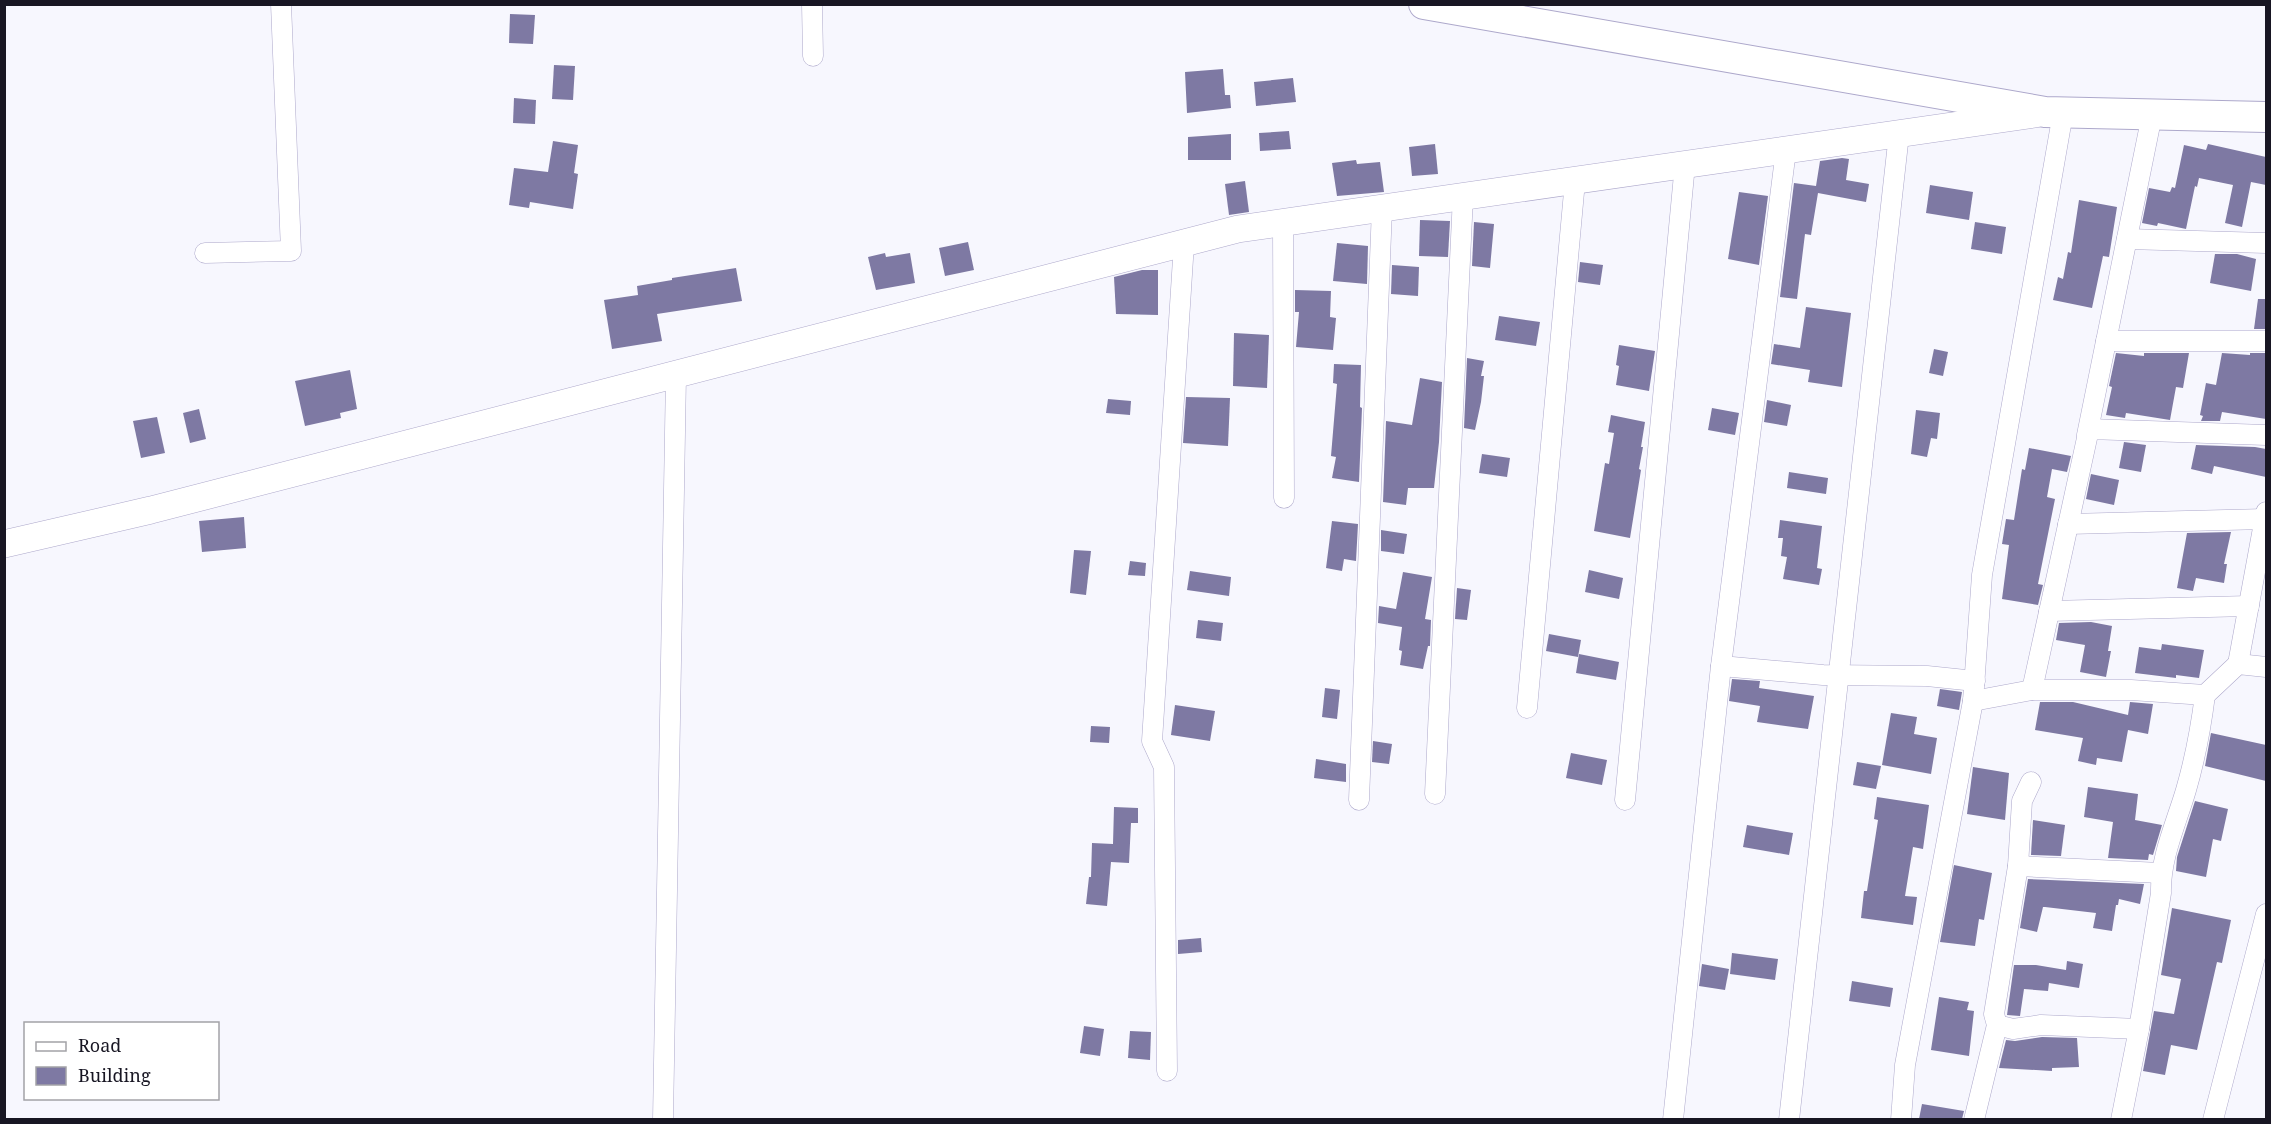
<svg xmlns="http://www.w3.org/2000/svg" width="2271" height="1124" viewBox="0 0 2271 1124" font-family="'Noto Serif',serif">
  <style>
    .building { fill: #7e79a3 }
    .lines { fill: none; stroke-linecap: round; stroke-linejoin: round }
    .street-casing { stroke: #ada8cb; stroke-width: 21 }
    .secondary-casing { stroke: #ada8cb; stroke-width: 28 }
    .primary-casing { stroke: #ada8cb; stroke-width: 32 }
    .street { stroke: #fff; stroke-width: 20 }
    .secondary { stroke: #fff; stroke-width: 27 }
    .primary { stroke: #fff; stroke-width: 30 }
  </style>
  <rect width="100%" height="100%" fill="#f7f7fe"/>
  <!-- building -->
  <g class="building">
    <polygon points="510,14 535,15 533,44 509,43"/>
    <polygon points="554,65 575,66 573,100 552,99"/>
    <polygon points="1223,69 1225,95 1230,95 1231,108 1187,113 1185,72"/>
    <polygon points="1293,78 1296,102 1256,106 1254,82"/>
    <polygon points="514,98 536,100 535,124 513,123"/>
    <polygon points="1289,131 1291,149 1260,151 1259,133"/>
    <polygon points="1231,134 1231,160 1188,160 1188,137"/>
    <polygon points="553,141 578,145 574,173 578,174 573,209 530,202 529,208 509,205 514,168 548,172"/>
    <polygon points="1435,144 1438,174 1412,176 1409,147"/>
    <polygon points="2208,144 2266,157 2266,185 2251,182 2242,227 2225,223 2233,185 2199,178 2197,187 2195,186 2186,229 2158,223 2157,226 2142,223 2149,188 2170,192 2172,187 2175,188 2184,145 2206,150"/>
    <polygon points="1842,158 1849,159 1846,180 1869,184 1866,202 1818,193 1811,235 1805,234 1797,299 1780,297 1794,183 1816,186 1820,161"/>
    <polygon points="1356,160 1357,164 1380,162 1384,192 1337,196 1332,163"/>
    <polygon points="1245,181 1249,212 1229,215 1225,184"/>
    <polygon points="1930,185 1973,192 1969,220 1926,213"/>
    <polygon points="1739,192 1768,196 1759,265 1728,259"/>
    <polygon points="2079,200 2117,207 2109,257 2103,256 2092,308 2053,300 2058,277 2063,279 2068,252 2071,253"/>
    <polygon points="1420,220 1450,221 1448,257 1419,256"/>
    <polygon points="1474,222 1494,224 1490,268 1472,266"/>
    <polygon points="1975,222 2006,227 2002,254 1971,249"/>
    <polygon points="968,242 974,270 945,276 939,248"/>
    <polygon points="1337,243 1368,246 1367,284 1333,281"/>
    <polygon points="885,253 886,257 910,253 915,283 876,290 868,257"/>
    <polygon points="2215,254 2237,254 2256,259 2251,291 2210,283"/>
    <polygon points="1580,262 1603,265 1600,285 1578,282"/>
    <polygon points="1392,265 1419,267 1418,296 1391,294"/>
    <polygon points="736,268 742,301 657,314 662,341 612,349 604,300 638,295 637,286 672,280 672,278"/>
    <polygon points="1142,270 1158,270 1158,315 1116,314 1114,277"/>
    <polygon points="1295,290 1331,291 1330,317 1336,318 1333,350 1296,347 1299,312 1295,312"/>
    <polygon points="2258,299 2266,299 2266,329 2254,329"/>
    <polygon points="1806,307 1851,313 1842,387 1808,382 1810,370 1771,364 1774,344 1800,348"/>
    <polygon points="1499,316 1540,322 1536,346 1495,340"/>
    <polygon points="1234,333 1269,335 1267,388 1233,386"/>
    <polygon points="1619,345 1655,351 1649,391 1616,385 1619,366 1616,365"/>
    <polygon points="1934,349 1948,352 1943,376 1929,373"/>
    <polygon points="2116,353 2144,356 2144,353 2189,353 2183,388 2176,387 2170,420 2126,413 2125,418 2106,415 2112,387 2109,386"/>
    <polygon points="2222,353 2250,355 2250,353 2266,353 2266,419 2222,412 2220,421 2201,421 2203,416 2200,415 2206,383 2216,385"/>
    <polygon points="1467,358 1484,361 1481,376 1484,376 1481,402 1475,430 1464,428"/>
    <polygon points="1334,364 1361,365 1360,407 1362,408 1359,482 1332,478 1336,457 1331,456 1337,384 1333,383"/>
    <polygon points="350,370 357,409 340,413 341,418 305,426 295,381"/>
    <polygon points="1420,378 1442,382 1439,442 1434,488 1408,488 1406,505 1383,502 1386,421 1412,425"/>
    <polygon points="1186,397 1230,398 1228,446 1183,443"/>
    <polygon points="1108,399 1131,401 1130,415 1106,413"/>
    <polygon points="1767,400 1791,405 1787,426 1764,422"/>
    <polygon points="1712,408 1739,413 1735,435 1708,430"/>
    <polygon points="199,409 206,439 190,443 183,413"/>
    <polygon points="1916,410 1940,413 1937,439 1931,438 1927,457 1911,454"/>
    <polygon points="1611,415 1645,422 1641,447 1643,447 1639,469 1641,470 1630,538 1594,531 1605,463 1609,464 1614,433 1608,432"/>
    <polygon points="157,417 165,453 141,458 133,421"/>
    <polygon points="2124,442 2146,445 2141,472 2119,468"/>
    <polygon points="2196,445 2255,447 2266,449 2266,477 2214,466 2212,474 2191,469"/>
    <polygon points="2029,448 2071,456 2067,472 2052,469 2047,497 2055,499 2038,584 2043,585 2038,605 2002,599 2009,545 2002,544 2006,519 2014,520 2022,469 2025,470"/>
    <polygon points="1482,454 1510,458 1507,477 1479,473"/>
    <polygon points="1789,472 1828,478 1826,494 1787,488"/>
    <polygon points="2091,474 2119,480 2114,505 2086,499"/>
    <polygon points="244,517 246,548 202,552 199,521"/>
    <polygon points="1780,520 1822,526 1817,568 1822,569 1819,585 1783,579 1787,557 1781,556 1783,538 1778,538"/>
    <polygon points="1332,521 1358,524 1356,561 1344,559 1342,571 1326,568"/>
    <polygon points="1381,530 1407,534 1404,554 1381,551"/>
    <polygon points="2231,532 2224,564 2227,564 2224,583 2196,578 2193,591 2177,588 2187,533"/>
    <polygon points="1074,550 1091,551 1086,595 1070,593"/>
    <polygon points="1130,561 1146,563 1145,576 1128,575"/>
    <polygon points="1589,570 1623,578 1619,599 1585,592"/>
    <polygon points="1190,571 1231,577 1229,596 1187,590"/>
    <polygon points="1403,572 1432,577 1425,619 1431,620 1430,646 1428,646 1423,669 1400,665 1402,651 1399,650 1402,627 1378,623 1379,606 1396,609"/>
    <polygon points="1457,588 1471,590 1467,620 1455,619"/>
    <polygon points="1198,620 1223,623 1221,641 1196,638"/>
    <polygon points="2091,622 2112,626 2108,651 2111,651 2106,677 2080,672 2085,645 2056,640 2059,623"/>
    <polygon points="1549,634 1581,640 1578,657 1546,651"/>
    <polygon points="2162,644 2204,650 2199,678 2176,675 2176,678 2135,673 2139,647 2161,650"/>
    <polygon points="1579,654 1619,662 1616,680 1576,673"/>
    <polygon points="1732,679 1760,681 1759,688 1814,696 1808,729 1757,722 1760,706 1729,701"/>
    <polygon points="1325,688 1340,690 1337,719 1322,717"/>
    <polygon points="1940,689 1962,692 1959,710 1937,706"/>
    <polygon points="2040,702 2073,702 2128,715 2130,702 2153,704 2148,734 2128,730 2122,762 2097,758 2096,765 2078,761 2083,738 2035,730"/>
    <polygon points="1175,705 1215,711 1210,741 1171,735"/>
    <polygon points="1891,713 1917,717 1914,734 1937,738 1931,774 1882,765"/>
    <polygon points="1091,726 1110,727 1109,743 1090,742"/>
    <polygon points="2211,733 2266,745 2266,781 2205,766"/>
    <polygon points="1373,741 1392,744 1389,764 1372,762"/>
    <polygon points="1571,753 1607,760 1602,785 1566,778"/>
    <polygon points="1316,759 1346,764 1346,782 1314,778"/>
    <polygon points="1857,762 1881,766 1876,789 1853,785"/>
    <polygon points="1973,767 2009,773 2005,820 1967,814"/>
    <polygon points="2088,787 2138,794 2135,820 2162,825 2153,855 2149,854 2148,860 2108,858 2113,822 2084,817"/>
    <polygon points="1877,797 1929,805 1923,849 1913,847 1905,896 1917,897 1913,925 1861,918 1864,891 1867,891 1878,820 1874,819"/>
    <polygon points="2195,801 2228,809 2221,841 2213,839 2206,877 2176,871 2177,857"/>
    <polygon points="1114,807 1138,808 1138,823 1131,823 1129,863 1111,862 1107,906 1086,904 1089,877 1091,877 1092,843 1113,844"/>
    <polygon points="2033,820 2065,825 2061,856 2031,855"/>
    <polygon points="1747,825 1793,833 1789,855 1743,847"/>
    <polygon points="1954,865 1992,873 1984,920 1979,919 1975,946 1940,942"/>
    <polygon points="2028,879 2144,884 2140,904 2119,899 2118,905 2116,905 2112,931 2093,928 2096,913 2045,907 2043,907 2037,932 2020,928"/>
    <polygon points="2172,908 2231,920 2222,963 2217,962 2197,1050 2171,1045 2165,1075 2143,1071 2154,1011 2174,1014 2181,979 2161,975"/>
    <polygon points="1201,938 1202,952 1178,954 1178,940"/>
    <polygon points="1732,953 1778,959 1775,980 1730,974"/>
    <polygon points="2067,961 2083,964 2079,988 2049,983 2048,991 2024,989 2020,1016 2007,1015 2014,965 2036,965 2066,970"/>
    <polygon points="1702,964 1729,969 1725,990 1699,986"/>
    <polygon points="1852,981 1893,988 1890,1007 1849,1001"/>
    <polygon points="1939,997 1969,1002 1967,1010 1974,1011 1969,1056 1931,1050"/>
    <polygon points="1084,1026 1104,1029 1100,1056 1080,1053"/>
    <polygon points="1130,1031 1151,1032 1150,1060 1128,1058"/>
    <polygon points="2042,1037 2077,1038 2079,1067 2052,1068 2052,1071 1999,1068 2006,1040 2015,1041"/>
    <polygon points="1922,1104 1964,1111 1962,1119 1919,1119"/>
  </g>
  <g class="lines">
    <defs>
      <g id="street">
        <polyline points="812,4 813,56"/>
        <polyline points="1283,223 1284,498"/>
        <polyline points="2127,239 2266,243"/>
        <polyline points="205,253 291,251 281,4"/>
        <polyline points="2106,341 2266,341"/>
        <polyline points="2087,435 2152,115"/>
        <polyline points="2068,524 2265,519"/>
        <polyline points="2049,611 2249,606"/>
        <polyline points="2238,664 2266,512"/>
        <polyline points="1721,666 1823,675 1927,676 1975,681"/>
        <polyline points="2032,690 2089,429 2266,435"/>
        <polyline points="1973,701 2032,690 2131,690 2205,695 2238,664 2266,667"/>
        <polyline points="1527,708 1575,181"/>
        <polyline points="1435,794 1463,196"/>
        <polyline points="1359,800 1382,208"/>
        <polyline points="1625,800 1685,164"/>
        <polyline points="2018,866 2160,873"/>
        <polyline points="1997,1025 2013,1029 2041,1025 2139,1029"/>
        <polyline points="1167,1071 1164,767 1152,741 1184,243"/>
        <polyline points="663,1120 676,375"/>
        <polyline points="1673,1120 1721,666 1786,150"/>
        <polyline points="1789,1120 1899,134"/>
        <polyline points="1901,1120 1905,1065 1973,701 1982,575 2063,113"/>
        <polyline points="1974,1120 1997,1025 1994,1014 2018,866 2022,801 2031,782"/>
        <path d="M2121,1120L2139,1029L2161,893C2160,858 2176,824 2186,790C2195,759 2201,727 2205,695"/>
        <polyline points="2213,1120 2266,914"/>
      </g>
      <polyline id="secondary" points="4,544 151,510 1238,229 2035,114"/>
      <polyline id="primary" points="1424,4 2045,112 2266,117"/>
    </defs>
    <!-- street casing -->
    <use href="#street" class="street-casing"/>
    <!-- secondary casing -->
    <use href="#secondary" class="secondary-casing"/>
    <!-- primary casing -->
    <use href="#primary" class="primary-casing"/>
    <!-- street -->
    <use href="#street" class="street"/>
    <!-- secondary -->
    <use href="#secondary" class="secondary"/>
    <!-- primary -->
    <use href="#primary" class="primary"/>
  </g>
  <!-- border -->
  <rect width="2271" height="1124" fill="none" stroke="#181623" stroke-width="12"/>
  <!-- legend -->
  <rect x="24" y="1022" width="195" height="78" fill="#ffffff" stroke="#a3a2a7" stroke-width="1.5"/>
  <rect x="36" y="1042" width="30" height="9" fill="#ffffff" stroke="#a3a2a7" stroke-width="1.5"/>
  <text x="78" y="1052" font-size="18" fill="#181623">Road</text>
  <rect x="36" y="1067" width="30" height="18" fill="#7e79a3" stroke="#a3a2a7" stroke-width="1.5"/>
  <text x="78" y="1082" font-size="18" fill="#181623">Building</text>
</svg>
